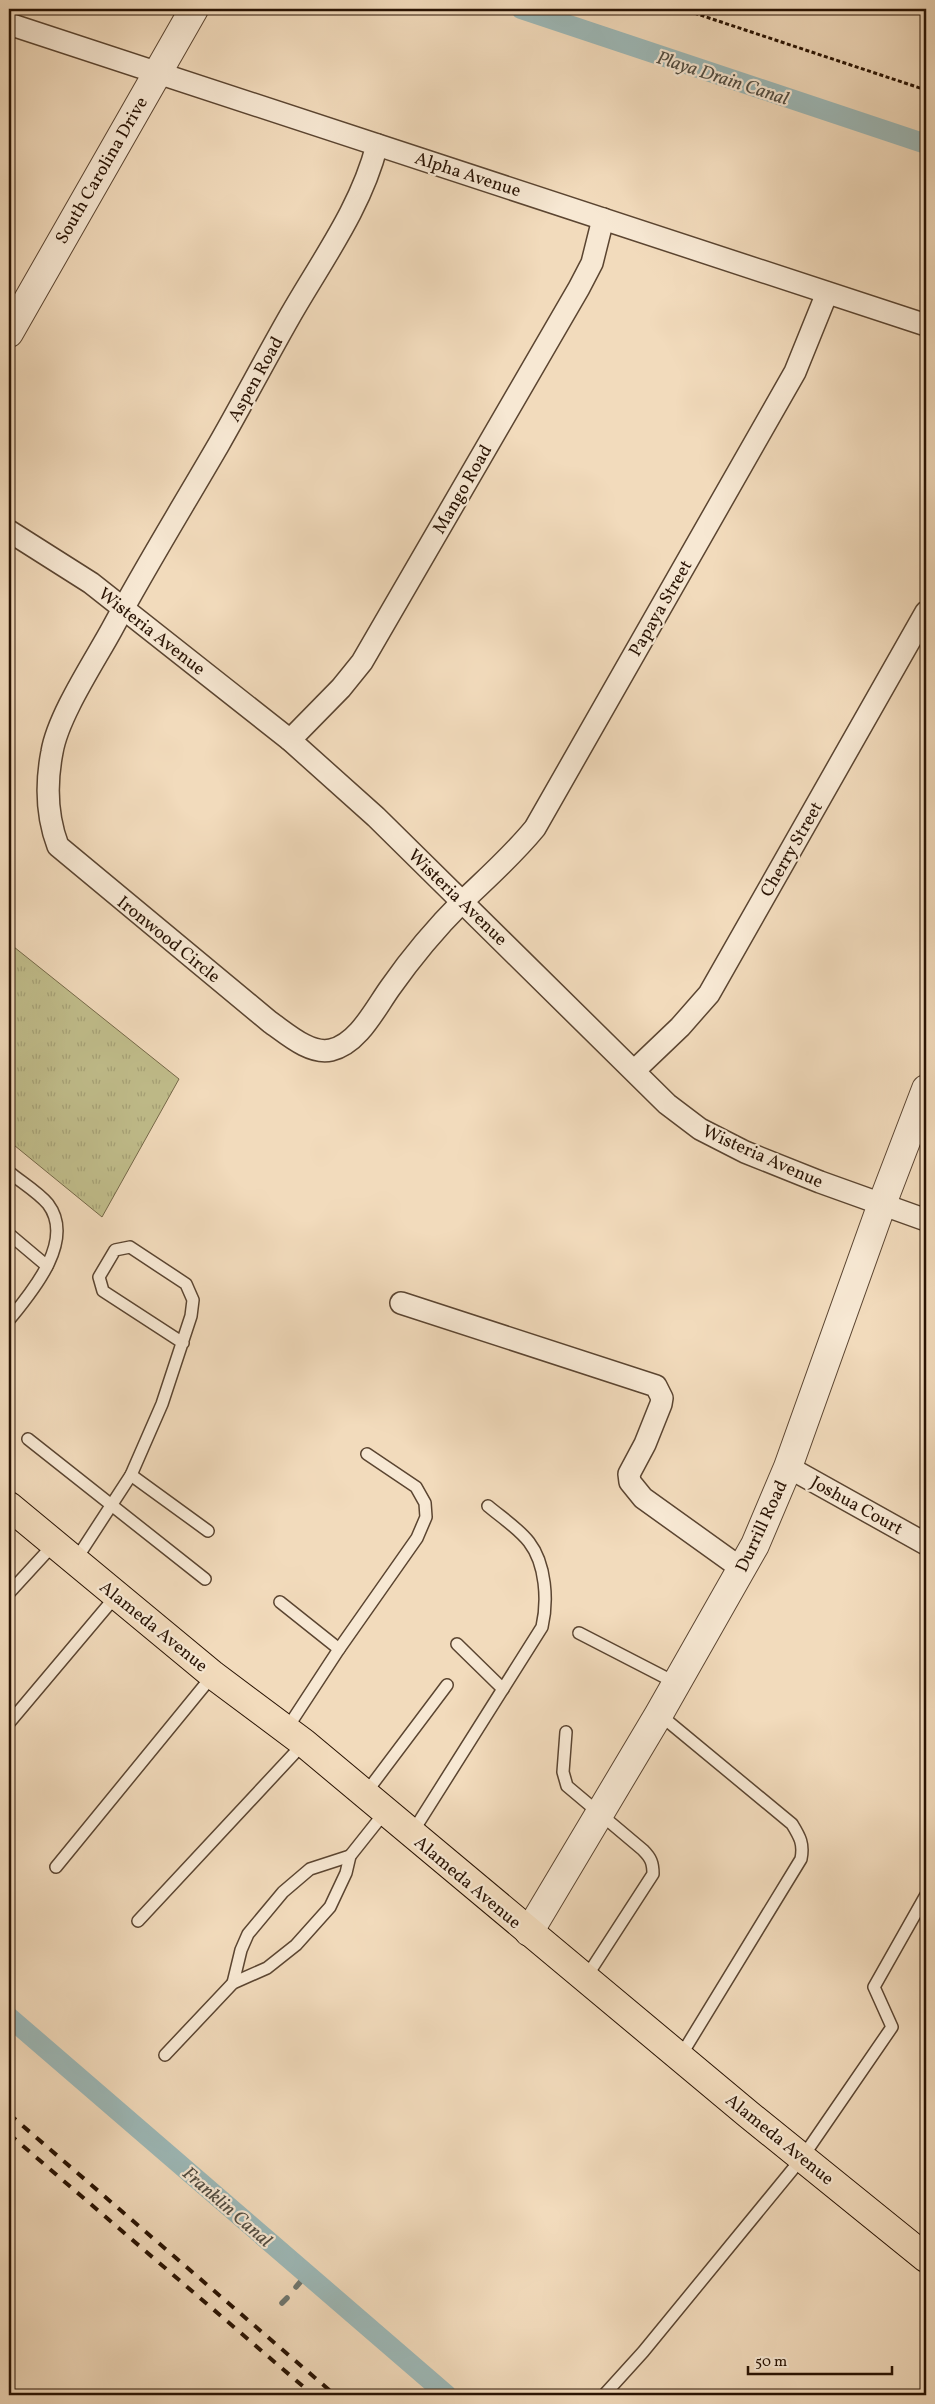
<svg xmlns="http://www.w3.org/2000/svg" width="935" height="2404" viewBox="0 0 935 2404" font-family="Vollkorn,serif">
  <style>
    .park { fill: url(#park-tufts); stroke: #756848 }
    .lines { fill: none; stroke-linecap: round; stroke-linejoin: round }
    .stream { stroke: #6f7770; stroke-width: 5.5 }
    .canal { stroke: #9db9b8; stroke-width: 20 }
    .service-casing { stroke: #5b4531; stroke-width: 14 }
    .minor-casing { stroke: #5b4531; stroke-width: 24 }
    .tertiary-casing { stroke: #5b4531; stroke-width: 30 }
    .primary-casing { stroke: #291303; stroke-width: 30 }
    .path { stroke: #291303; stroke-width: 3; stroke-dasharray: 4 2.5; stroke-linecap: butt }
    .service { stroke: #f7e8d3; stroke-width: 11 }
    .minor { stroke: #f7e8d3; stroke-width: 21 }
    .tertiary { stroke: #f7e8d3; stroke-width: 28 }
    .primary { stroke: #f2dbbc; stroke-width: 28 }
    .rail { stroke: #291303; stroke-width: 4; stroke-dasharray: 9 9; stroke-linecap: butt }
    .labels { text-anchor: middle; stroke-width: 4.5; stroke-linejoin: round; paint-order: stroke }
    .street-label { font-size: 18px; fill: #291303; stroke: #f7e8d3 }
    .water-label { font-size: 19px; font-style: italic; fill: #524d42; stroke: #f7e8d3 }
  </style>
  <defs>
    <pattern id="park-tufts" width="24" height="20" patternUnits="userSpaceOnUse" patternTransform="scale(1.25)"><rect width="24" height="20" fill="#c1be8c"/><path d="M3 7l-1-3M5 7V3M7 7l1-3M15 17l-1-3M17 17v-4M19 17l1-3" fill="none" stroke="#a6a277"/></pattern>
  </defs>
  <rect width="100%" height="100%" fill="#f2dbbc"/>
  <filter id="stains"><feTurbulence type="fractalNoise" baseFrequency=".004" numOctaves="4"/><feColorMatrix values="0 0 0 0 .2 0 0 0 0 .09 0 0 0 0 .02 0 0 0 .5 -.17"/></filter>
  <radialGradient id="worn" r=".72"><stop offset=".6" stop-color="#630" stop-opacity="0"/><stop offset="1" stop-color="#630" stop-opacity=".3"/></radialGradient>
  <!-- park -->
  <polygon class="park" points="9,943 179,1079 102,1217 9,1141"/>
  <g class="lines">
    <!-- stream -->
    <g class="stream">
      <polyline points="296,2287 307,2274"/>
      <polyline points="282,2303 287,2298"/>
    </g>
    <!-- canal -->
    <g class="canal">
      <polyline points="521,9 926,144"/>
      <polyline points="9,2017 447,2395"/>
    </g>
    <defs>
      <g id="service">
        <path d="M9,1172C21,1182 38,1192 48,1204C76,1241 31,1293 9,1320"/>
        <polyline points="9,1234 47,1266"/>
        <polyline points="28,1439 205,1579"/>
        <polyline points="131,1475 208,1531"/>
        <polyline points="75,1561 131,1475 162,1404 191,1316 193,1300 186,1284 130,1247 115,1250 99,1277 103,1291 183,1343"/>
        <polyline points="9,1593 54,1544"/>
        <polyline points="280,1602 339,1649"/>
        <polyline points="579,1633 676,1683"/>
        <polyline points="457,1644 503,1689"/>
        <path d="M659,1714L792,1824C800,1837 804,1844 801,1859L680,2057"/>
        <polyline points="9,1723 116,1596"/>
        <polyline points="286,1730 339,1649 417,1538 426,1517 425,1503 416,1487 367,1454"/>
        <path d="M566,1732L563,1772L567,1786L643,1850C651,1858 653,1863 653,1874L585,1979"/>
        <polyline points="365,1794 447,1685"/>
        <path d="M412,1833L542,1627C548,1601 546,1564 529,1542C518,1528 501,1517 488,1506"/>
        <polyline points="56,1867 213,1675"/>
        <polyline points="138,1921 304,1743"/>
        <polyline points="233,1983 241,1950 248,1934 283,1892 310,1869 350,1856"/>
        <polyline points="165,2055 233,1983 267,1968 296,1945 330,1907 346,1873 350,1856 385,1812"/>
        <polyline points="604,2395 643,2352 802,2158 892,2027 874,1987 926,1895"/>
      </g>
      <g id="minor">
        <polyline points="9,24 926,325"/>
        <path d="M377,145C361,208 322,260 290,316C266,358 243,402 219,444C183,506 146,566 112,629C94,662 58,716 52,752C46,783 47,817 58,846L270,1022C286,1033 310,1055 331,1050C358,1044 375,1009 390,988C411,958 437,927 463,901C488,877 513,855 535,828L795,372L827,293"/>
        <polyline points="9,531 91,583 290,740 376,817 667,1104 700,1129 745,1152 820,1182 926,1220"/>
        <polyline points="290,740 341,688 362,662 579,288 592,263 603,219"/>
        <polyline points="635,1070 680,1027 709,994 926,612"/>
        <polyline points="401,1303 656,1386 662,1398 661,1404 645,1444 629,1474 630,1482 643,1498 742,1569"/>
        <polyline points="788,1467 926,1544"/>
      </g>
      <g id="tertiary">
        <polyline points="9,333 194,9"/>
        <polyline points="529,1932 659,1714 755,1545 788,1467 882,1204 926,1089"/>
      </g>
      <polyline id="primary" points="9,1506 213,1675 304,1743 748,2114 926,2258"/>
    </defs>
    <!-- service casing -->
    <use href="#service" class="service-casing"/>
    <!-- minor casing -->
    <use href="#minor" class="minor-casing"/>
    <!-- tertiary casing -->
    <use href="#tertiary" class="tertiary-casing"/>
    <!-- primary casing -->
    <use href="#primary" class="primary-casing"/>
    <!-- path -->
    <polyline class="path" points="682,9 926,90"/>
    <!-- service -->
    <use href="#service" class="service"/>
    <!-- minor -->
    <use href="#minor" class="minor"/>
    <!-- tertiary -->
    <use href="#tertiary" class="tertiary"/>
    <!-- primary -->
    <use href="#primary" class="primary"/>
    <!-- rail -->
    <g class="rail">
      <polyline points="9,2114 335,2395"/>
      <polyline points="9,2134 313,2395"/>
    </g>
  </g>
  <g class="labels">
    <!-- street labels -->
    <g class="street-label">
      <text transform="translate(101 170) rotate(-60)" y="6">South Carolina Drive</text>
      <text transform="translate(468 174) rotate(18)" y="6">Alpha Avenue</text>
      <text transform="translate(255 379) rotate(-61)" y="6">Aspen Road</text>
      <text transform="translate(462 489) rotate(-60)" y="6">Mango Road</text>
      <text transform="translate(660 608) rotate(-60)" y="6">Papaya Street</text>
      <text transform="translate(152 631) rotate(38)" y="6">Wisteria Avenue</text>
      <text transform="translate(791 849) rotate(-60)" y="6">Cherry Street</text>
      <text transform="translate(458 897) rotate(44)" y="6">Wisteria Avenue</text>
      <text transform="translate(169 939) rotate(39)" y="6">Ironwood Circle</text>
      <text transform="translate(763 1156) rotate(24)" y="6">Wisteria Avenue</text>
      <text transform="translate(857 1505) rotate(29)" y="6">Joshua Court</text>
      <text transform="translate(761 1526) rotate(-65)" y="6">Durrill Road</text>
      <text transform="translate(154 1626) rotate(39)" y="6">Alameda Avenue</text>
      <text transform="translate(468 1882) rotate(40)" y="6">Alameda Avenue</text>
      <text transform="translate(780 2139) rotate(39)" y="6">Alameda Avenue</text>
    </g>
    <!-- water labels -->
    <g class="water-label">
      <text transform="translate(723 77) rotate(18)" y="7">Playa Drain Canal</text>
      <text transform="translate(228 2206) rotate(41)" y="7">Franklin Canal</text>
    </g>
  </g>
  <!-- margin -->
  <rect width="935" height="2404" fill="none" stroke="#f2dbbc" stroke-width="30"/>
  <rect x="10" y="10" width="915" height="2384" fill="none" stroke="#291303" stroke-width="2.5"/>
  <rect x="15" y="15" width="905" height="2374" fill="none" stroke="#291303"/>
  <!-- scale -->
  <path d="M748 2366v8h144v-8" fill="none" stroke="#291303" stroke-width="2.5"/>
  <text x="755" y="2366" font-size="15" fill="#291303" stroke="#f7e8d3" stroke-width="4" paint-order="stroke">50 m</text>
  <rect width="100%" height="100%" filter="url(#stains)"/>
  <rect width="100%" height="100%" fill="url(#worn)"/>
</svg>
